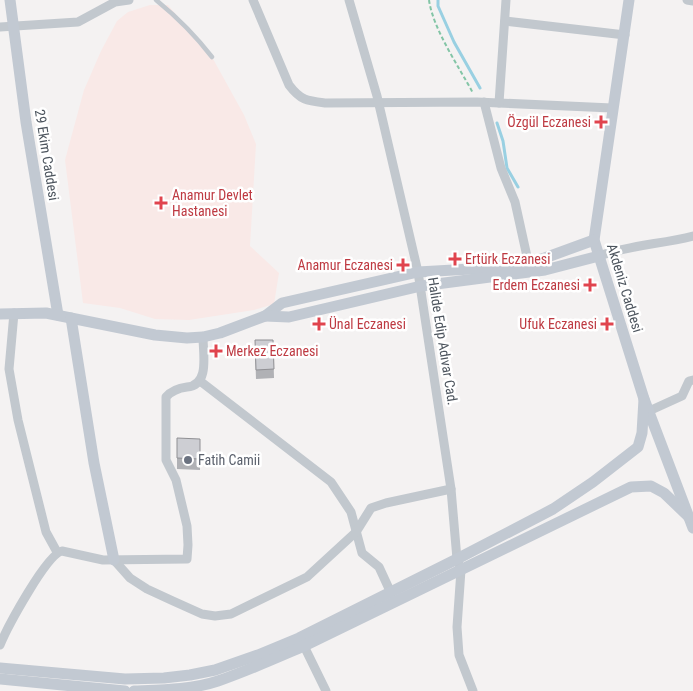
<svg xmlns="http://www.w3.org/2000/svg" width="693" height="691" viewBox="0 0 693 691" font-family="'Roboto Condensed',sans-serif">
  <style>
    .medical { fill: #f9e9e7 }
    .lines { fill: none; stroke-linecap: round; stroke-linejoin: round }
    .stream { stroke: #99d0e2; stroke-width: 3 }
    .path { stroke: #83c5a6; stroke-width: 2; stroke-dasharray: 4 2.5; stroke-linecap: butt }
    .lane { stroke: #c2c8ce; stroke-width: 4.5 }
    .street { stroke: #c2c8ce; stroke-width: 9 }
    .secondary { stroke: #c2c9d2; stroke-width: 11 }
    .wall { fill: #b0b1b5 }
    .building { fill: #cdced3; stroke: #909094 }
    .health-dot { fill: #e0444e; stroke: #fff; stroke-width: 2 }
    .worship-dot { fill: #6b7280; stroke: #fff; stroke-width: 2 }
    .labels { text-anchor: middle; stroke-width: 5; stroke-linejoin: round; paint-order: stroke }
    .health-label { font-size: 14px; fill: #be3a42; stroke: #fff; text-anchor: end }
    .street-label { font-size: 14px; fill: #4c545d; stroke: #fff }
    .worship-label { font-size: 14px; fill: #5b616d; stroke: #fff; text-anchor: start }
  </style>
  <rect width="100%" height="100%" fill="#f4f2f2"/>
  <!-- medical -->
  <polygon class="medical" points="150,5 168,5 212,57 244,115 256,144 250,246 279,273 274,304 254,310 189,320 155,319 120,308 83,303 65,160 84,90 101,51 117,21 128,12"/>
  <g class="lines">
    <!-- stream -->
    <g class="stream">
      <polyline points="438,0 438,6 454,42 480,88"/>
      <polyline points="497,123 503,141 507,168 518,187"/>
    </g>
    <!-- path -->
    <path class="path" d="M429,0C433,29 459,67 473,93"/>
    <!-- lane -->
    <path class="lane" d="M156,0C177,17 195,35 212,57"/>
    <!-- street -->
    <g class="street">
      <path d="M253,0L289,85C301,101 308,101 326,103L477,102L612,108"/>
      <polyline points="349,0 377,96 418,272 451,489 457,559 461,570 457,627 459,655 473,691"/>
      <polyline points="687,0 693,1"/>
      <polyline points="505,21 625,35"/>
      <polyline points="0,27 78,22 115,2 129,0"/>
      <polyline points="484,102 501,168 515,202 528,261"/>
      <polyline points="499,103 506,0"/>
      <path d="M599,256C630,245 662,244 693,236"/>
      <polyline points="14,313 9,369 18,420 46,532 57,552"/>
      <polyline points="200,381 331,482 351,512 362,553 379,567 391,593"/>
      <polyline points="649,411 682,396 689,381 693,380"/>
      <polyline points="114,560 130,578 147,589 173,601 202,614 215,616 231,614 307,577 356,532 371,508 386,503 451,489"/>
      <path d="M0,645C7,628 46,555 62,551L103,560L187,559L188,545L187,526L176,480L166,460V397C172,390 179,388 187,387C210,385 203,354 203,337"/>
      <polyline points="304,646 326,691"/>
    </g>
    <!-- secondary -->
    <g class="secondary">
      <polyline points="10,0 26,122 58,315"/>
      <polyline points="629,0 594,240 644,399 693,528"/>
      <polyline points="0,314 46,313 155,335 187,338 203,337 220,333 265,316 282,303 418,272 489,268 542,259 594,240"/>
      <polyline points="265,316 289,317 421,286 545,270 599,256"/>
      <polyline points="71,318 94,463 114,560"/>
      <polyline points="0,668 125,679 164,678 190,675 215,670 258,655 299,638 457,559 553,509 593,482 638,447 642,433 644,399"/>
      <polyline points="0,679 125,691"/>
      <path d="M134,691C162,690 191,690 218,681C247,671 276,658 304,646L631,487L651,486L664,493L689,517"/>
    </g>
  </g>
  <!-- wall -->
  <g class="wall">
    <polygon points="273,340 274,378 256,379 255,349"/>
    <polygon points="177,438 200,451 200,470 177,469"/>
  </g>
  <!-- building -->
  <g class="building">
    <polygon points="255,340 273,340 274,369 256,370"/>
    <polygon points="177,438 200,439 200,459 177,458"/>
  </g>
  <!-- markers -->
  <g class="health-dot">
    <path d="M598.5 114.5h5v5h5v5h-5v5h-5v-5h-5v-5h5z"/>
    <path d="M158.5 195.5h5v5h5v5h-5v5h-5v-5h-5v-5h5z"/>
    <path d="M452.5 251.5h5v5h5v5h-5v5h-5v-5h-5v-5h5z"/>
    <path d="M400.5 257.5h5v5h5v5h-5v5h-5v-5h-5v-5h5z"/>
    <path d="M587.5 277.5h5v5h5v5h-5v5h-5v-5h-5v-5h5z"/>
    <path d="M316.5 316.5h5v5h5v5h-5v5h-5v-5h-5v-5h5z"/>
    <path d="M604.5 316.5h5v5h5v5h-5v5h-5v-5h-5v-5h5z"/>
    <path d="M213.5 343.5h5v5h5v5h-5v5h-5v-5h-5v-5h5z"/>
  </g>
  <circle class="worship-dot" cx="188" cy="460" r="5"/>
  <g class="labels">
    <!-- health labels -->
    <g class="health-label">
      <text x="591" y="127">Özgül Eczanesi</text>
      <text x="172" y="200" text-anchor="start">Anamur Devlet<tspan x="172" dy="16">Hastanesi</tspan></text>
      <text x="465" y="264" text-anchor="start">Ertürk Eczanesi</text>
      <text x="393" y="270">Anamur Eczanesi</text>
      <text x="580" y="290">Erdem Eczanesi</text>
      <text x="329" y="329" text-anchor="start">Ünal Eczanesi</text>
      <text x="597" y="329">Ufuk Eczanesi</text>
      <text x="226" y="356" text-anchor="start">Merkez Eczanesi</text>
    </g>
    <!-- street labels -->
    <g class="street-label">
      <text transform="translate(47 155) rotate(81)" y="5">29 Ekim Caddesi</text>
      <text transform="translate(625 288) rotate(73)" y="5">Akdeniz Caddesi</text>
      <text transform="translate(443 341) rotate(81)" y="5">Halide Edip Adıvar Cad.</text>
    </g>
    <!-- worship labels -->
    <g class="worship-label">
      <text x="198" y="465">Fatih Camii</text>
    </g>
  </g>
</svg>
